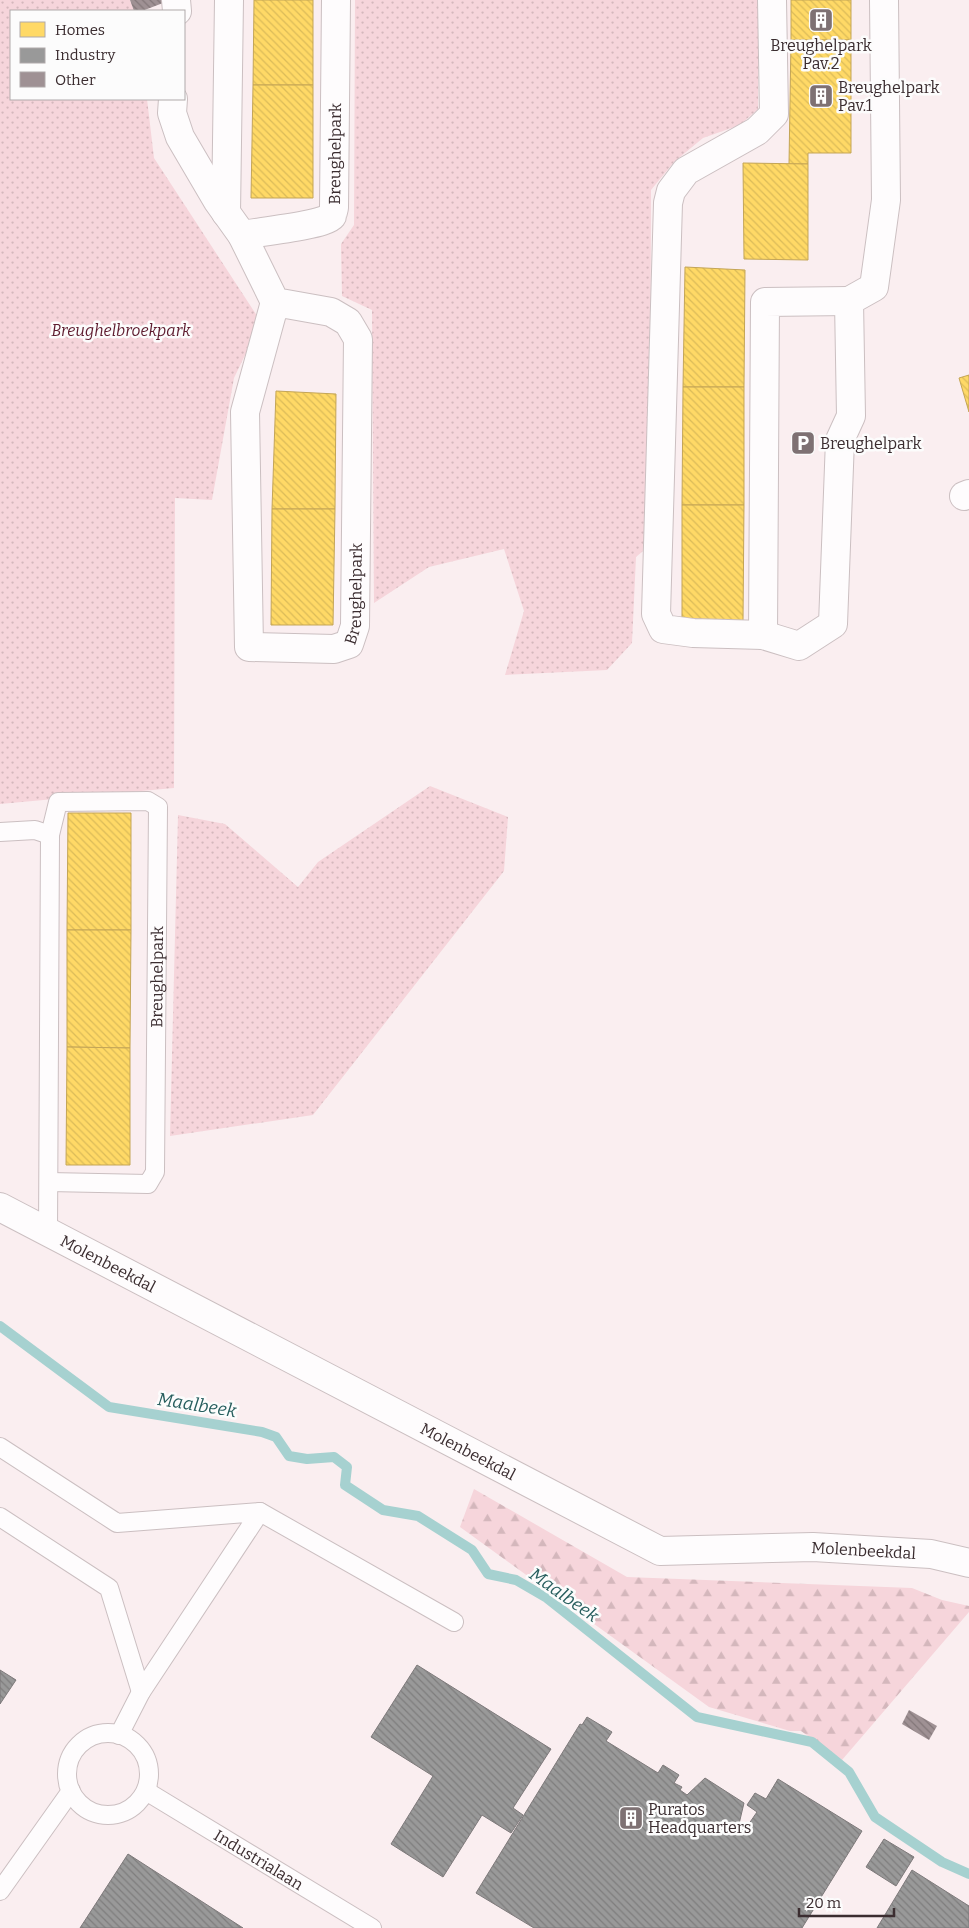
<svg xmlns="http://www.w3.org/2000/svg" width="969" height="1928" viewBox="0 0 969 1928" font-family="Bitter,serif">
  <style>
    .forest { fill: url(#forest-firs) }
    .park { fill: url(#park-dots) }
    .homes { fill: url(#homes-back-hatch); stroke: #c4a556 }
    .industry { fill: url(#industry-back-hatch); stroke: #7d797a }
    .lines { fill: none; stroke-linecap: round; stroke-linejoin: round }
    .stream { stroke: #a6d1d0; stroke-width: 10 }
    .building { fill: url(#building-back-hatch) }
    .lane-casing { stroke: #cbbfc1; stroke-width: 20 }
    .street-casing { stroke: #cbbfc1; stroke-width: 30 }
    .lane { stroke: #fefcfd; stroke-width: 18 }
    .street { stroke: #fefcfd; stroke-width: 28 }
    .labels { text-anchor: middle; stroke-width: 5; stroke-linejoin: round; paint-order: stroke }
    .poi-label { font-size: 16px; fill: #3b2d30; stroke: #fcfcfc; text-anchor: start }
    .street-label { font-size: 16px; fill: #3b2d30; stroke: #fcfcfc }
    .park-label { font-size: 16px; font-style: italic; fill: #5e1c2f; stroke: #fcfcfc }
    .water-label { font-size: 18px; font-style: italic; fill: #275e5e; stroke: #fcfcfc }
  </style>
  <defs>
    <pattern id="forest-firs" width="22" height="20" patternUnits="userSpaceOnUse" patternTransform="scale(1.25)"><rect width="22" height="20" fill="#f6d5db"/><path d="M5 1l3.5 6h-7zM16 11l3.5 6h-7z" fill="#d4b7bc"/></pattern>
    <pattern id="park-dots" width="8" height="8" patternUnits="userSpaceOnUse" patternTransform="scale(1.25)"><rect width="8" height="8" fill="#f6d5db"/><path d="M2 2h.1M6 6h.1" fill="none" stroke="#d4b7bc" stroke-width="1.8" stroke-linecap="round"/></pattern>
    <pattern id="homes-back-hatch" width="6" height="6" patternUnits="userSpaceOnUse" patternTransform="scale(1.25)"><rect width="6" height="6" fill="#ffd966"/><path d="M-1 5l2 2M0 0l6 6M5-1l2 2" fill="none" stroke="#dbbb59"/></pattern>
    <pattern id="industry-back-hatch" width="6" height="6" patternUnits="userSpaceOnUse" patternTransform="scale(1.25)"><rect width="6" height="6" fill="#999"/><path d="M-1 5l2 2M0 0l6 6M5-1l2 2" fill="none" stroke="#7e7d7d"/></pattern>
    <pattern id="building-back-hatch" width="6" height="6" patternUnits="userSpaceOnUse" patternTransform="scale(1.25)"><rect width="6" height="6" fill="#9f9194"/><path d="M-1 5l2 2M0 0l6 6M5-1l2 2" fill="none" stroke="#837779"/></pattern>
  </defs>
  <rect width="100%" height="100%" fill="#faeef0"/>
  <!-- forest -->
  <polygon class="forest" points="474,1489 627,1577 912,1588 942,1600 969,1606 969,1612 842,1760 801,1731 790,1731 709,1707 460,1527"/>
  <!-- park -->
  <g class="park">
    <polygon points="0,0 130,0 134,11 11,11 11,99 147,99 154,158 261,322 234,378 212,500 175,498 174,788 0,804"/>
    <polygon points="355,0 758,0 758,109 740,125 703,138 674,162 651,190 650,545 636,557 632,643 607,670 505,675 524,611 504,549 429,567 374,603 372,310 342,296 341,244 354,225"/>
    <polygon points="430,786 508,817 504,871 313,1115 170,1136 178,815 225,824 298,887 318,862"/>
  </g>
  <!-- homes -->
  <g class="homes">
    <polygon points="254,0 313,0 313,85 253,85"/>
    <rect x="791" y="0" width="60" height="40"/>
    <polygon points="791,40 851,40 851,153 808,153 808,164 789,164"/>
    <polygon points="253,85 313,85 313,198 251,198"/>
    <polygon points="743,163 808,164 808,260 744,259"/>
    <polygon points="685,267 745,270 744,387 683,387"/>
    <polygon points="969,375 969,412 959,378"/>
    <polygon points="683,387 744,387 744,505 682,505"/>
    <polygon points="276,391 336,394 335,509 272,509"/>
    <polygon points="682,505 744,505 743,622 682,621"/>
    <polygon points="272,509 335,509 333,625 271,625"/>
    <polygon points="68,813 131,813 131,930 67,930"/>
    <polygon points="67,930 131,930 130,1048 67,1047"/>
    <polygon points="67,1047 130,1048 130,1165 66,1165"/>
  </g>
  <!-- industry -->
  <g class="industry">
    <polygon points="417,1665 551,1749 513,1808 523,1815 511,1833 482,1815 443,1877 391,1844 433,1776 371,1737"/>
    <polygon points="0,1670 16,1680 0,1704"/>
    <polygon points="587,1717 612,1732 606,1741 658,1773 663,1765 679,1775 674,1783 682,1787 680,1790 687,1795 705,1778 744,1803 739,1824 746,1828 757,1812 747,1805 755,1793 766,1799 778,1779 862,1831 802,1928 534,1928 476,1893 580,1724 582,1725"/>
    <polygon points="884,1839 914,1857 896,1886 866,1867"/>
    <polygon points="128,1854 243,1928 80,1928"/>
    <polygon points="912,1870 969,1906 969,1928 877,1928"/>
  </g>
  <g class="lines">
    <!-- stream -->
    <polyline class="stream" points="0,1326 109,1407 262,1432 276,1437 289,1456 307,1459 334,1457 347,1467 345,1485 383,1510 418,1516 472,1550 488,1574 516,1580 547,1598 697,1717 812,1742 849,1772 875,1817 942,1862 969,1874"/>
  </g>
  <!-- building -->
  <g class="building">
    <polygon points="130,0 162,0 163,3 142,11 134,11"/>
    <polygon points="909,1710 937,1726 929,1740 902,1724"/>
  </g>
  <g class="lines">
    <defs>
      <g id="lane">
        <polyline points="0,832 35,830 50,835 48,1233"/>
        <path id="s1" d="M49,1182L148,1184L155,1172L158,807L148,801L58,802L50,835"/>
        <polyline points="0,1447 117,1523 260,1512 141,1692 119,1735"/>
        <polyline points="260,1512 454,1622"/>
        <polyline points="0,1517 109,1588 141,1692"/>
        <circle cx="108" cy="1774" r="41"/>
        <path id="s2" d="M146,1791L372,1928"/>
        <polyline points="0,1891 71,1791"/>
      </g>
      <g id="street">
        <polyline points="176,0 177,11"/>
        <polyline points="772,0 774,114 757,131 686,171 671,191 668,203 656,614 663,629 693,633 763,635 799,646 833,624 840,440 851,416 849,301 874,287 886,200 884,0"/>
        <path id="s3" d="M173,99L172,113L180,137L217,200L242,235L275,302L245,412L249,647L334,649L349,644L355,626L358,339L348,322L331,312L275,302"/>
        <polyline points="226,213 229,0"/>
        <path id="s4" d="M242,235C257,232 325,225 332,216C332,215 334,209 334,208L336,0"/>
        <polyline points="964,496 969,494"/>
        <polyline points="763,635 765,302 849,301"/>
        <path id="s5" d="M0,1207L660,1551L813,1547L931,1554L969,1563"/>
      </g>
    </defs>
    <!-- lane casing -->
    <use href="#lane" class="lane-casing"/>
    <!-- street casing -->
    <use href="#street" class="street-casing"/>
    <!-- lane -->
    <use href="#lane" class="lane"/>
    <!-- street -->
    <use href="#street" class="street"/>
  </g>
  <!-- icons -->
  <defs>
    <symbol id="building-square" viewBox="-11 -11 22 22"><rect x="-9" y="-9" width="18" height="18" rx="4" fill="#7e7173" stroke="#fcfcfc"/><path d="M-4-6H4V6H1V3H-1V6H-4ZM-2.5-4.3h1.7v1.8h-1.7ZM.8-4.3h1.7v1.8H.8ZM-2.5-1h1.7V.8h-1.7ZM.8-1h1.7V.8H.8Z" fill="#fff"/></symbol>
    <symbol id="parking-square" viewBox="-11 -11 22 22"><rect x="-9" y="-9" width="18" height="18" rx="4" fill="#7e7173" stroke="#fcfcfc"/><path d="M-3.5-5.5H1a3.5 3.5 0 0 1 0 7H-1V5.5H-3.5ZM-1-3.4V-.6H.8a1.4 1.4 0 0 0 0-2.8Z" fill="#fff"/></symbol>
  </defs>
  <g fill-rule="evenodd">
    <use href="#building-square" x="807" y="6" width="28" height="28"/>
    <use href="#building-square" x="807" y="82" width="28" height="28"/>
    <use href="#parking-square" x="789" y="429" width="28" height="28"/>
    <use href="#building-square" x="617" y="1804" width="28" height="28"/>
  </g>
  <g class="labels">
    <!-- poi labels -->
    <g class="poi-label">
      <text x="821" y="51" text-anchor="middle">Breughelpark<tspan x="821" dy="18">Pav.2</tspan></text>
      <text x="838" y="93">Breughelpark<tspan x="838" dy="18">Pav.1</tspan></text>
      <text x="820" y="449">Breughelpark</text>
      <text x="648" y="1815">Puratos<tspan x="648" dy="18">Headquarters</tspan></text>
    </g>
    <!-- street labels -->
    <g class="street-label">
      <text dy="6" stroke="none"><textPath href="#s4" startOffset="155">Breughelpark</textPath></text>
      <text dy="6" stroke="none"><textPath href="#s3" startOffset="731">Breughelpark</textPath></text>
      <text dy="6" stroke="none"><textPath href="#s1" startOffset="308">Breughelpark</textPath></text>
      <text dy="6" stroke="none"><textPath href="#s5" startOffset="122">Molenbeekdal</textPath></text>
      <text dy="6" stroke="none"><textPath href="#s5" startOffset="528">Molenbeekdal</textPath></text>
      <text dy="6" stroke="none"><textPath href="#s5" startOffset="948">Molenbeekdal</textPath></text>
      <text dy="6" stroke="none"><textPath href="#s2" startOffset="132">Industrialaan</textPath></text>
    </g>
    <!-- park labels -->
    <g class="park-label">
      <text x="121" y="336">Breughelbroekpark</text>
    </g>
    <!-- water labels -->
    <g class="water-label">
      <text transform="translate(197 1405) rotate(9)" y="6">Maalbeek</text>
      <text transform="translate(564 1595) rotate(35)" y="6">Maalbeek</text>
    </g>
  </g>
  <!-- legend -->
  <rect x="10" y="10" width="175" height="90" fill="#fcfcfc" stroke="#afa9aa"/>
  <rect x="20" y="22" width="25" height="15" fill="#ffd966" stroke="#afa9aa"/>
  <text x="55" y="35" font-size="15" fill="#3b2d30">Homes</text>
  <rect x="20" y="48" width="25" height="15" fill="#999999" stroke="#afa9aa"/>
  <text x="55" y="60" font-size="15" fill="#3b2d30">Industry</text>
  <rect x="20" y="72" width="25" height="15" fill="#9f9194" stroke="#afa9aa"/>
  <text x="55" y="85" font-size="15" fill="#3b2d30">Other</text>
  <!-- scale -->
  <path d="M799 1908v8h95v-8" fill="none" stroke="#3b2d30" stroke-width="2.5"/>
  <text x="806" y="1908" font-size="15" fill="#3b2d30" stroke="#fcfcfc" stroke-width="4" paint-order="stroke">20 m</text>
</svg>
